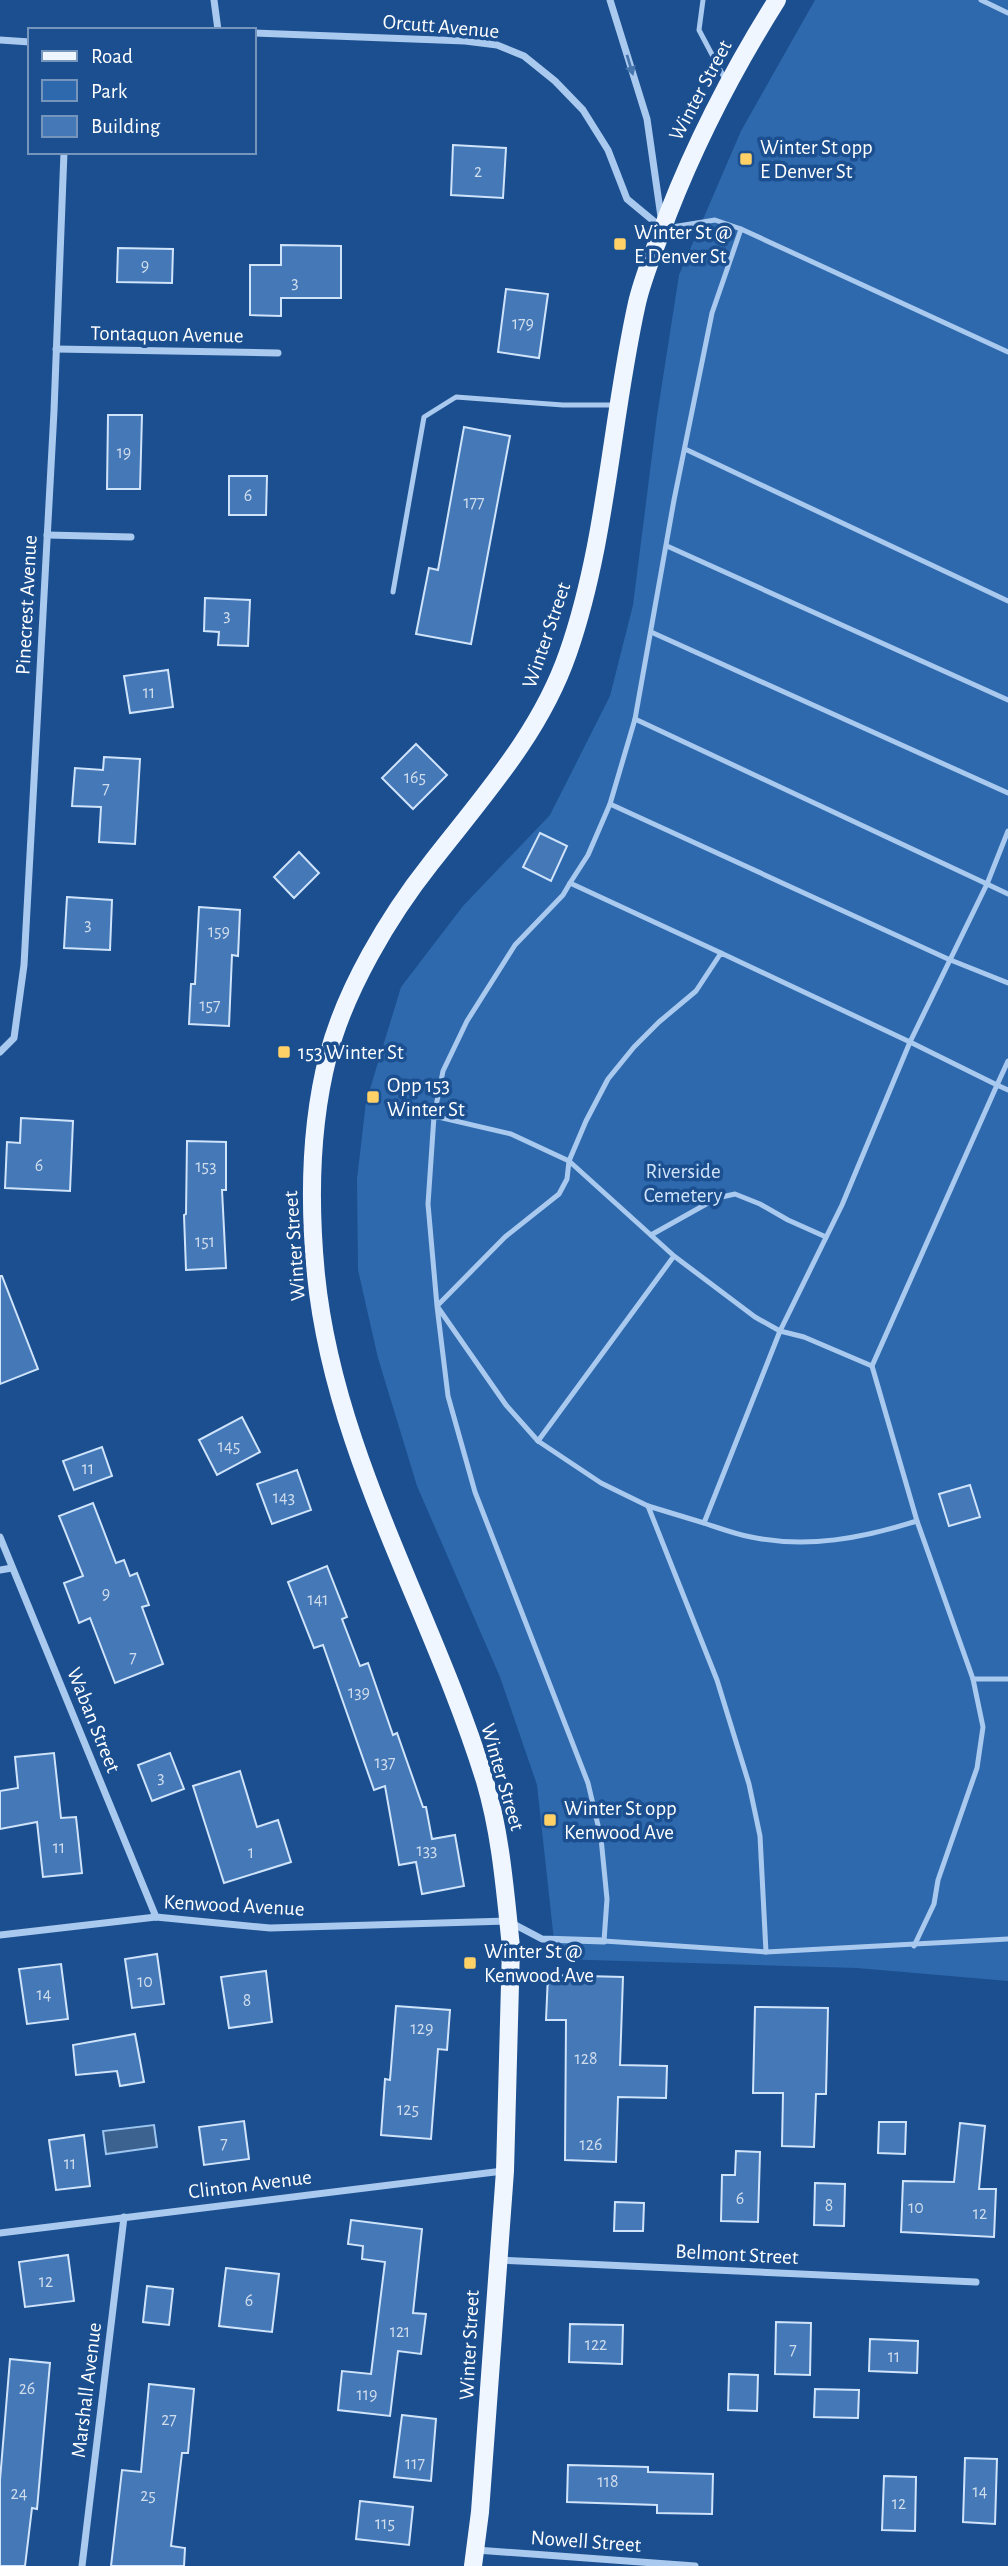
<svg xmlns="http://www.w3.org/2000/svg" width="1008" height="2566" viewBox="0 0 1008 2566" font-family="'Alegreya Sans',sans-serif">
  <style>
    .green { fill: #2e69ad }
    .water { fill: #3c6290; stroke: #9cc4f0; stroke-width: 2 }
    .building { fill: #4478b7; stroke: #cfe3fa; stroke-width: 2 }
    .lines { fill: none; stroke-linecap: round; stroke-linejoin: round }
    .lane { stroke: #a9c9ee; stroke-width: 5 }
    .street { stroke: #a9c9ee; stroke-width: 7 }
    .primary { stroke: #f0f6ff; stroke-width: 18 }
    .oneway { fill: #4674ac }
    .poi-dot { fill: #ffd166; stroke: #1b4f8f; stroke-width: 2.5 }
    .labels { text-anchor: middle; stroke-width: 7; stroke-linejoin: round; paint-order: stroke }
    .number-label { font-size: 18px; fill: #d0dded }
    .street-label { font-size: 21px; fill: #fff; stroke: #1b4f8f }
    .poi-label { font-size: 21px; fill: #fff; stroke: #1b4f8f; text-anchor: start }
    .park-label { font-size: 21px; fill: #cfe3fa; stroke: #1b4f8f }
  </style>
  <rect width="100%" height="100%" fill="#1b4f8f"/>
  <!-- green -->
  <polygon class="green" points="815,0 1008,0 1008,1981 857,1968 556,1959 537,1785 500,1677 417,1486 378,1358 358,1270 357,1179 366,1102 401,987 463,906 550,815 610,696 633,605 657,416 679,275 741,131"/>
  <!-- water -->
  <polygon class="water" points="154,2125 157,2147 106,2154 103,2131"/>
  <!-- building -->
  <g class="building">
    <polygon points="453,145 506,148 503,198 451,195"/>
    <polygon points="281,245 341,246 341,298 281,298 281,316 250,315 250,265 281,265"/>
    <polygon points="118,248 173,249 172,283 117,282"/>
    <polygon points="506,289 548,294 539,358 498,352"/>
    <polygon points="108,415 142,415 140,489 107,489"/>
    <polygon points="464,427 510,436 471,644 416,634 429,568 438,570"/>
    <polygon points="229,476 267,476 266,515 229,515"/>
    <polygon points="205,598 250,600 248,646 218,645 219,632 204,631"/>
    <polygon points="168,670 173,707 130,713 124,676"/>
    <polygon points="416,744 447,775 413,809 382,778"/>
    <polygon points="104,757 140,759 135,844 99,842 101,807 72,806 75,768 103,770"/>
    <polygon points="540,833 567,846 551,881 523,867"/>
    <polygon points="299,852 319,873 294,898 274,877"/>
    <polygon points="67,897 112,900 110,950 64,948"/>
    <polygon points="199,907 240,910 238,956 232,955 229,1026 189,1024 191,984 195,984"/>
    <polygon points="21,1118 73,1121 70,1191 5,1188 7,1142 20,1143"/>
    <polygon points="187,1141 226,1142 226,1190 222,1190 226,1268 186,1270 184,1215 186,1214"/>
    <polygon points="0,1276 2,1276 38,1369 0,1384"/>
    <polygon points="242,1417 260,1452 217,1475 199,1440"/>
    <polygon points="102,1447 112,1476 74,1490 63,1461"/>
    <polygon points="297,1470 311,1510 272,1524 257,1484"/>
    <polygon points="970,1485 980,1517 949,1526 939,1494"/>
    <polygon points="93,1503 116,1563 124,1560 130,1576 137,1573 149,1605 142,1607 163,1664 115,1683 90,1618 79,1623 64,1583 83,1576 59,1516"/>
    <polygon points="327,1566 347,1617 342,1619 360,1666 368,1663 393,1735 397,1733 423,1807 426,1807 432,1839 455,1835 464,1886 422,1894 416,1862 399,1865 385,1786 374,1790 323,1645 314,1648 288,1582"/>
    <polygon points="54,1753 61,1818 76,1817 82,1873 43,1877 37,1822 0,1829 0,1791 18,1788 15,1757"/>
    <polygon points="170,1753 184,1789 152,1801 138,1765"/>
    <polygon points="240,1771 257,1827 278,1820 291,1862 224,1883 193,1786"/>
    <polygon points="157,1954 164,2004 132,2008 125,1959"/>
    <polygon points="61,1964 68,2019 27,2024 19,1969"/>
    <polygon points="266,1971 272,2022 229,2028 221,1977"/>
    <polygon points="548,1975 623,1977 620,2065 667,2066 666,2098 618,2097 616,2162 565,2160 566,2020 546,2020"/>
    <polygon points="396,2006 450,2010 447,2050 438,2049 431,2139 381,2135 385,2079 390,2080"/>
    <polygon points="755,2007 828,2008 826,2094 816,2094 814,2147 782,2146 783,2093 753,2093"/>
    <polygon points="135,2034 144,2082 120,2086 117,2071 76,2075 73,2045"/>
    <polygon points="244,2121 249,2159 204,2165 199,2127"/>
    <polygon points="879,2122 906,2122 905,2154 878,2153"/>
    <polygon points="960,2123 985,2126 979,2189 996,2189 994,2237 901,2232 903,2181 954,2182"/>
    <polygon points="84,2135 90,2186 56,2190 49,2140"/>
    <polygon points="736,2151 760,2152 758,2222 721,2221 722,2175 735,2175"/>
    <polygon points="815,2183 845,2184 844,2226 814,2225"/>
    <polygon points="615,2202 644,2203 643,2231 614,2231"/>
    <polygon points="351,2220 422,2229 413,2313 426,2314 421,2354 398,2351 390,2416 338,2410 342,2371 371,2374 385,2262 362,2259 363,2246 348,2244"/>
    <polygon points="68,2255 74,2301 25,2307 19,2262"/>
    <polygon points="226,2268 279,2274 272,2332 219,2326"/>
    <polygon points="147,2286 173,2289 169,2325 143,2322"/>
    <polygon points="776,2322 811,2323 810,2375 775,2374"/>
    <polygon points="570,2324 623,2325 622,2364 569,2362"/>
    <polygon points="870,2339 918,2341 917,2373 869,2371"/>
    <polygon points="10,2359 50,2363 37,2509 32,2508 25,2566 0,2566 0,2480"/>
    <polygon points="729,2374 758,2375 757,2411 728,2410"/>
    <polygon points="149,2384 194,2389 188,2453 182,2453 171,2546 185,2548 184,2566 111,2566 122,2470 141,2472"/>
    <polygon points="815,2389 859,2390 858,2418 814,2417"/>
    <polygon points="402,2415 436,2419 431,2481 394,2477"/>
    <polygon points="965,2458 997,2459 995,2524 963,2522"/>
    <polygon points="568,2465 648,2467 648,2472 713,2474 712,2514 657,2513 657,2505 567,2502"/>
    <polygon points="884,2476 916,2477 915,2531 882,2530"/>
    <polygon points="360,2501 413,2507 409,2545 356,2539"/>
  </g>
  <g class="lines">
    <!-- lane -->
    <g class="lane">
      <polyline points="703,0 699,30 726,81"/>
      <polyline points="981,0 1008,13"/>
      <polyline points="666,228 715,220 741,229 712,313 674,500 635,719 610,804 948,959 1008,983"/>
      <polyline points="741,229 1008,352"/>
      <polyline points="685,449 1008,601"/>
      <polyline points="667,546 1008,700"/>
      <polyline points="393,592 424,417 456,397 563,405 614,405"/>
      <polyline points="651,632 1008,793"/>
      <polyline points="635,719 987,884 1008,831"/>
      <polyline points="610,804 588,855 570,883 721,953"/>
      <polyline points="1008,894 987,884 910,1042 997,1085 1008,1061"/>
      <polyline points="434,1116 443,1071 467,1021 515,945 563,895 570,883"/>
      <polyline points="651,1235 717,1198 735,1194 760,1204 788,1220 826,1237"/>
      <polyline points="674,1256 569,1161 511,1134 434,1116 428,1204 437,1306 506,1405 538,1441 674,1256 755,1317 780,1331 842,1205 910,1042 721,953 696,991 659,1022 634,1047 608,1079 586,1121 569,1161 567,1179 559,1194 505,1237 437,1306 448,1396 475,1492 588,1783 601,1838 607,1899 604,1941 766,1952 1008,1939"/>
      <polyline points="538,1441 601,1483 648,1506"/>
      <path d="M704,1523C719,1528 735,1534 751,1537C807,1549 863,1538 917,1521"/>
      <polyline points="973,1679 1008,1679"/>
      <polyline points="914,1946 934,1904 938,1880 977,1768 983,1727 973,1679 917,1521 872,1366 997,1085 1008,1090"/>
      <polyline points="766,1952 760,1836 749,1784 717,1680 648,1506 704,1523 780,1331 804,1337 872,1366"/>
    </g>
    <!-- street -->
    <g class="street">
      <polyline points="214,0 218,30"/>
      <polyline points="610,0 647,119 661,217"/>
      <polyline points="254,33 465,41 497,45 524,56 555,81 583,110 608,150 627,199 662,228"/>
      <polyline points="0,40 30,42"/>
      <polyline points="56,349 278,353"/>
      <polyline points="47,535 131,537"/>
      <polyline points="0,1052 14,1038 24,965 54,411 64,152"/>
      <polyline points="0,1537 156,1917"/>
      <polyline points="0,1570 12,1568"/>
      <polyline points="0,1935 156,1917 270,1928 508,1921 542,1939 604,1941"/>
      <polyline points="0,2233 503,2171"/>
      <polyline points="498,2260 976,2282"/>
      <polyline points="476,2550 695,2566"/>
      <polyline points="82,2566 124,2217"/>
    </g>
    <!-- primary -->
    <path class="primary" d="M473,2566L480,2512L505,2171L511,1947C505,1891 501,1835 485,1781C433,1612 334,1454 316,1275C309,1203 310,1126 328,1056C345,990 389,916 431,863C483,796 540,734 568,653C607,541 611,419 637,303C644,273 657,244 668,214C698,137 733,70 777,0"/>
  </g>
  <!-- one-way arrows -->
  <defs><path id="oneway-solid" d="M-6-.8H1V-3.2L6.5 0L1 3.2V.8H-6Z" transform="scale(1.75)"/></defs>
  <use class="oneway" href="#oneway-solid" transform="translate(630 65) rotate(73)"/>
  <!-- markers -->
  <g class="poi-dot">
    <rect x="739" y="152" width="14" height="14" rx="3.5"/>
    <rect x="613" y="237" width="14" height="14" rx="3.5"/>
    <rect x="277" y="1045" width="14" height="14" rx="3.5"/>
    <rect x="366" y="1090" width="14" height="14" rx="3.5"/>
    <rect x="543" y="1813" width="14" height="14" rx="3.5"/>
    <rect x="463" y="1956" width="14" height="14" rx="3.5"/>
  </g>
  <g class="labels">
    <!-- number labels -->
    <g class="number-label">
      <text x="478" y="177">2</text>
      <text x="145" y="271">9</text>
      <text x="295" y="288">3</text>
      <text x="523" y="329">179</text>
      <text x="124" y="458">19</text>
      <text x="248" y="501">6</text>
      <text x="474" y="508">177</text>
      <text x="227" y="621">3</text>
      <text x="149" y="698">11</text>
      <text x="415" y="783">165</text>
      <text x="106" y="794">7</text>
      <text x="88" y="930">3</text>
      <text x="219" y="937">159</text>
      <text x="210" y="1011">157</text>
      <text x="39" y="1171">6</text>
      <text x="206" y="1172">153</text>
      <text x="205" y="1247">151</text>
      <text x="229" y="1452">145</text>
      <text x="88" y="1474">11</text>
      <text x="284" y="1503">143</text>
      <text x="106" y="1599">9</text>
      <text x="318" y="1605">141</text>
      <text x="133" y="1663">7</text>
      <text x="359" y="1698">139</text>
      <text x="385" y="1768">137</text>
      <text x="161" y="1783">3</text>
      <text x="59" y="1853">11</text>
      <text x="427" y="1856">133</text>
      <text x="251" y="1858">1</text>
      <text x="145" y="1987">10</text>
      <text x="44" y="2000">14</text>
      <text x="247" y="2006">8</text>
      <text x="422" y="2034">129</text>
      <text x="586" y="2064">128</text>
      <text x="408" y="2115">125</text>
      <text x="224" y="2149">7</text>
      <text x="591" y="2150">126</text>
      <text x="70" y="2169">11</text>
      <text x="740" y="2204">6</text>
      <text x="829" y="2211">8</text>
      <text x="916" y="2213">10</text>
      <text x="980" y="2219">12</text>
      <text x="46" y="2287">12</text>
      <text x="249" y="2306">6</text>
      <text x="400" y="2337">121</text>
      <text x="596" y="2350">122</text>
      <text x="793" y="2355">7</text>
      <text x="894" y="2362">11</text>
      <text x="27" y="2394">26</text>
      <text x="367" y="2400">119</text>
      <text x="169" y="2425">27</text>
      <text x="415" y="2469">117</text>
      <text x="608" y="2487">118</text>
      <text x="980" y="2497">14</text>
      <text x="19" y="2499">24</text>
      <text x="148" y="2501">25</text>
      <text x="899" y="2509">12</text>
      <text x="385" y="2529">115</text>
    </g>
    <!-- street labels -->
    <g class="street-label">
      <text transform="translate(441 26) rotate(5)" y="7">Orcutt Avenue</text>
      <text transform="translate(700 90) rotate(-62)" y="7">Winter Street</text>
      <text transform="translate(167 334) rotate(1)" y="7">Tontaquon Avenue</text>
      <text transform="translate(26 605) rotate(-87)" y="7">Pinecrest Avenue</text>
      <text transform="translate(546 635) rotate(-71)" y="7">Winter Street</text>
      <text transform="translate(294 1246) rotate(-94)" y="7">Winter Street</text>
      <text transform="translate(94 1720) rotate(68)" y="7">Waban Street</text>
      <text transform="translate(503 1777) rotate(74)" y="7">Winter Street</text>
      <text transform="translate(234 1905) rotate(3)" y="7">Kenwood Avenue</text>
      <text transform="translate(250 2184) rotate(-7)" y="7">Clinton Avenue</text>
      <text transform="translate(737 2254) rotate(3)" y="7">Belmont Street</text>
      <text transform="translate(469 2345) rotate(-87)" y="7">Winter Street</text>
      <text transform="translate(86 2390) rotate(-83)" y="7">Marshall Avenue</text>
      <text transform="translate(586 2541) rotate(4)" y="7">Nowell Street</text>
    </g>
    <!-- poi labels -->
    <g class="poi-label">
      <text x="760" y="154">Winter St opp<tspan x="760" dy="24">E Denver St</tspan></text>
      <text x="634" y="239">Winter St @<tspan x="634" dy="24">E Denver St</tspan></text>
      <text x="298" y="1059">153 Winter St</text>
      <text x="387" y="1092">Opp 153<tspan x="387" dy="24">Winter St</tspan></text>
      <text x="564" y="1815">Winter St opp<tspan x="564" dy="24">Kenwood Ave</tspan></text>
      <text x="484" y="1958">Winter St @<tspan x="484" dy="24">Kenwood Ave</tspan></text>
    </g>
    <!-- park labels -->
    <g class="park-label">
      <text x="683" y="1178">Riverside<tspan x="683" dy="24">Cemetery</tspan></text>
    </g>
  </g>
  <!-- legend -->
  <rect x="28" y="28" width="228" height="126" fill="#1b4f8f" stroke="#7695bc" stroke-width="2"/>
  <rect x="42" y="51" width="35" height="10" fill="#f0f6ff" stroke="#7695bc" stroke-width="2"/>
  <text x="91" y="63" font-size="21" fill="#ffffff">Road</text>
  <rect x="42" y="80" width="35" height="21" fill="#2e69ad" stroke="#7695bc" stroke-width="2"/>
  <text x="91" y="98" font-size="21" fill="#ffffff">Park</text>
  <rect x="42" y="116" width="35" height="21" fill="#4478b7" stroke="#7695bc" stroke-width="2"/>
  <text x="91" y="133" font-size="21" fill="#ffffff">Building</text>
</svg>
